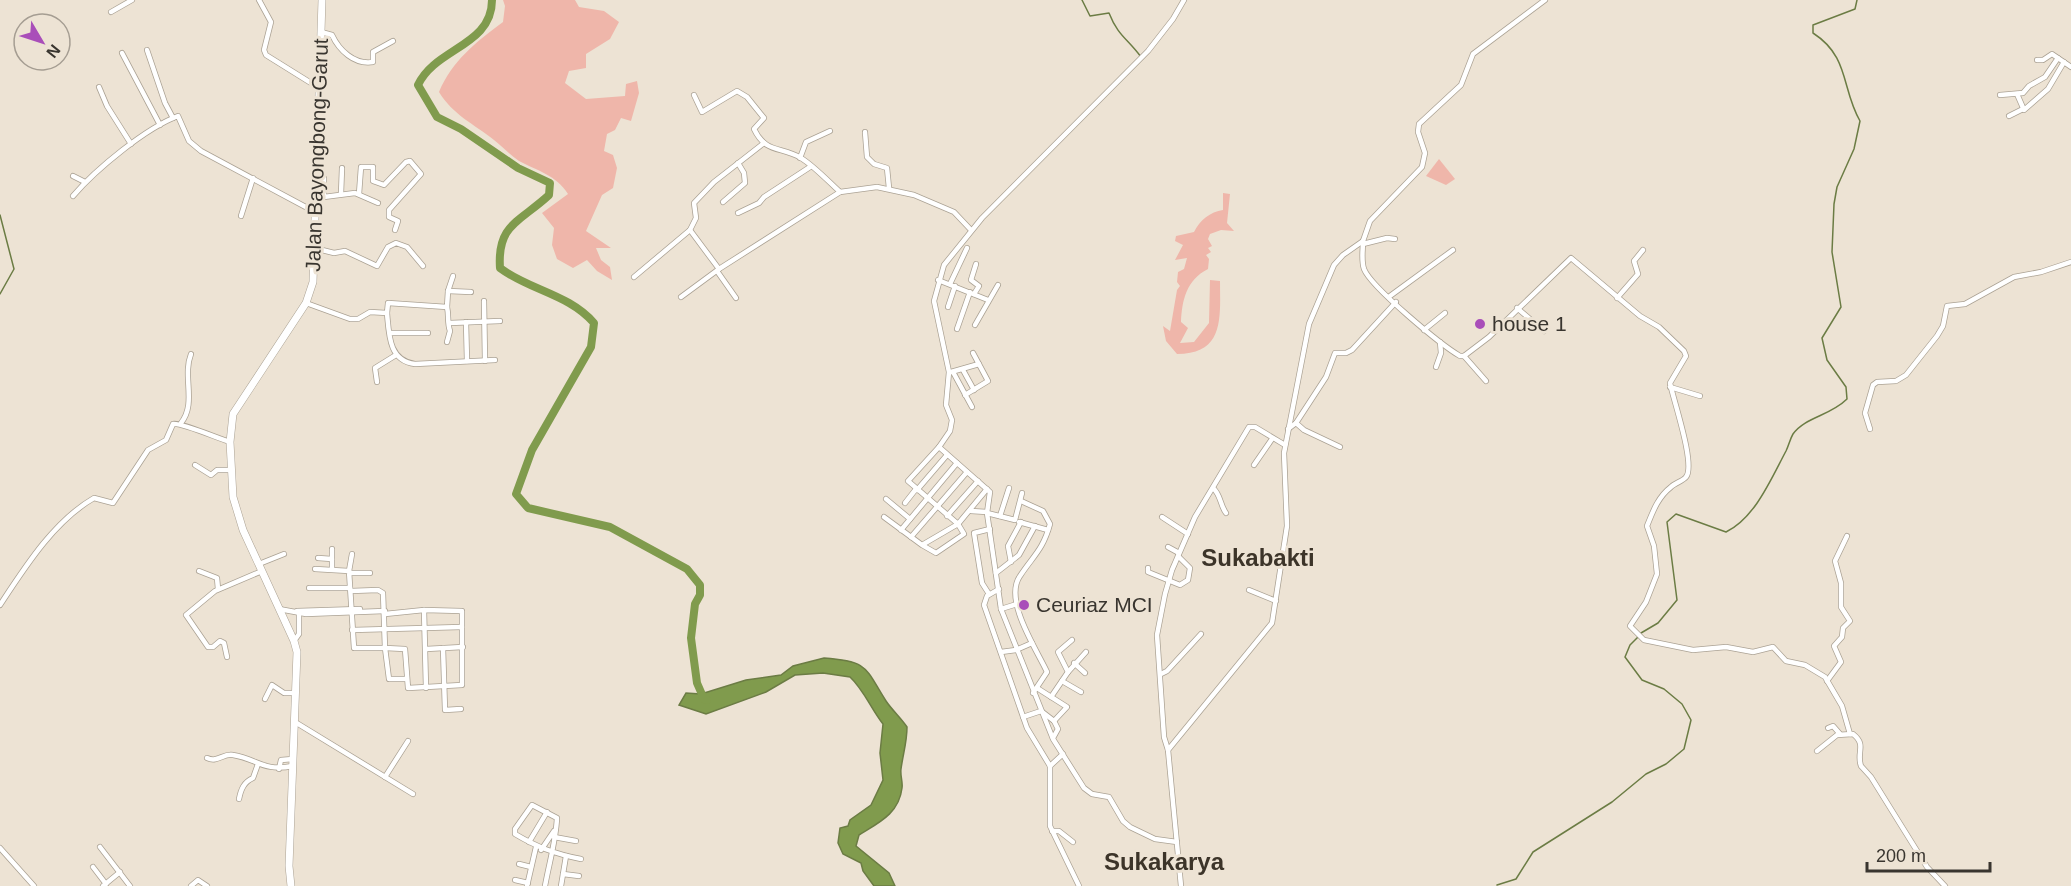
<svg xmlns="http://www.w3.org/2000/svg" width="2071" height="886" viewBox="0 0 2071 886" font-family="Helvetica,sans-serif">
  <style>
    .green { fill: #efb6aa }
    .water { fill: #809b4d; stroke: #6b7c44; stroke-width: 1.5 }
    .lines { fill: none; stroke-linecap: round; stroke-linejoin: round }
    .stream { stroke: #6b7c44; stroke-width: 1.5 }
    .river { stroke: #809b4d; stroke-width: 8 }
    .minor-casing { stroke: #aba294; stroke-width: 6 }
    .primary-casing { stroke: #aba294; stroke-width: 8 }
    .minor { stroke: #fff; stroke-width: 4.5 }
    .primary { stroke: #fff; stroke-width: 7 }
    .poi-dot { fill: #a94eb9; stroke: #ede3d4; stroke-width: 2 }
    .labels { text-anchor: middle; stroke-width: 6; stroke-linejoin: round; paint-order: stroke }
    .street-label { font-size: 21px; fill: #39352f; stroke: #ede3d4 }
    .poi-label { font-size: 21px; fill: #39352f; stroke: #ede3d4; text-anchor: start }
    .quarter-label { font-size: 24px; font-weight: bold; fill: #3c3429; stroke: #ede3d4 }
  </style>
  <rect width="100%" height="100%" fill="#ede3d4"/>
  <!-- green -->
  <g class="green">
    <path d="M503,0H575L579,7L604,11L619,22L610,39L586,54V68L569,71L565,83L586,99L625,96L626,84L637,81L639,93L631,121L621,118L615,130L607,134L604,151L613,155L617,168L613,188L602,195L586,231L611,248H596L601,260L610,267L612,280L597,271L587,260L573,268L557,259L552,245L554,228L542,213L568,194C556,175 538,171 519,161C510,155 503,147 494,140C474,124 453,115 439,92C452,61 476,42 503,22L505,6Z"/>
    <polygon points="1439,159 1455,179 1446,185 1426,176"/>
    <path d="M1223,193L1230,194L1227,223L1234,231L1221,230L1210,234L1208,239L1212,246L1208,248L1211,252L1206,255L1209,259L1208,269C1186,280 1182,301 1181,322L1188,328L1180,343L1194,342L1209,323L1210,280L1220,281C1220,317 1225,354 1177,354L1166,341L1163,326L1170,331L1177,290L1180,286L1177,282L1178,272L1184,269L1187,258L1175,260L1183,245L1175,241L1176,236L1194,232C1200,220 1210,212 1223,210Z"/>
  </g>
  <!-- water -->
  <path class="water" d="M824,658C869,661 865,668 886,701C892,710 901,718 907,727C907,742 903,754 901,769C900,775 903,782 902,788C899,814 878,823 859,835L856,846L889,873L895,886H874L863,871L861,863L843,854L838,843L840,828L848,826L850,820L871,805L883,780L880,753L883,724C871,709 864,690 850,677L823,673L795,675L766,692L706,714L679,705L686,693L701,694L746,680L781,675L793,666Z"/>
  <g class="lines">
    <!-- stream -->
    <g class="stream">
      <path d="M1082,0L1090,16L1109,13C1118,36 1128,39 1141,57"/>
      <polyline points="0,215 14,269 0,294"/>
      <path d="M1641,633L1658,623L1677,600L1667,522L1676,514L1726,532C1755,518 1771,479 1786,451C1789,445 1790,439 1793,434C1805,417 1830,416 1847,399L1846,387L1827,360L1822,338L1841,307L1832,252L1834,204L1837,187L1854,149L1860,121C1841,88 1850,57 1813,33V25L1855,9L1857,0"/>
      <polyline points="1497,885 1516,879 1533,852 1612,802 1646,774 1666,764 1684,749 1691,720 1682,704 1664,689 1642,680 1625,657 1630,645 1638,637"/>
    </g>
    <!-- river -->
    <path class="river" d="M492,0C492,46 435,48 418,85L437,117L461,129L518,168L550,183L549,195C520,222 497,224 500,268C529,290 569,294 594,323L591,347L532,450L516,494L528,508L610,527L687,569L700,585V595L695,604L691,638L697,683L704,699L707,700"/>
    <defs>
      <g id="minor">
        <polyline points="259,0 271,22 264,50 266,55 319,88"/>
        <polyline points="111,12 132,0"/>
        <path d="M321,32L332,35C339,50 354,65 373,62V52L393,41"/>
        <polyline points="147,50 165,103 173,118"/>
        <polyline points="122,53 160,125"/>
        <polyline points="2037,60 2043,60 2052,54 2071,67"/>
        <polyline points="99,87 107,106 131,144"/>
        <polyline points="2017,94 2024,110 2048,89 2064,62"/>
        <path d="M694,95L702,112L737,91L747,97L764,118L754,129C766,154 781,146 801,158C814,166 828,181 840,192L877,187L914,195L954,212L971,230"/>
        <polyline points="2000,95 2023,93 2029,86 2045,77 2058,58"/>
        <polyline points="2009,116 2023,109"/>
        <polyline points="865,132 867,157 874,164 887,168 889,188"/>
        <polyline points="800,158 806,142 830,131"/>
        <polyline points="317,174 324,178 324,197"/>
        <polyline points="73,176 85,182"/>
        <polyline points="341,194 342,168"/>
        <polyline points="359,194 361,167 373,167 373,181 384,185 406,162 410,161 421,174 389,210 389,217 398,221 395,230"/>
        <path d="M73,196C96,169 146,128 178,116L189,141L201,151L315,212"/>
        <polyline points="316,198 355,193 378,203"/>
        <polyline points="723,202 745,183 744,173 738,163"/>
        <polyline points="738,213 759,203 764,197 810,167"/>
        <polyline points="241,216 253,178"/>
        <path d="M1363,241C1363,250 1361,260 1364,269C1371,287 1441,345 1460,356H1464L1489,337L1571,258L1640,316L1659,327L1684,351L1686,356L1670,383C1673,399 1696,465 1686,477C1683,481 1675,483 1671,487C1658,497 1653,511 1647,526L1654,546L1657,574L1646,602L1630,626L1644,640L1693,650L1726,647L1753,652L1773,647L1786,661L1805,665L1825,677L1842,706L1850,734"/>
        <polyline points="1363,244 1387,238 1395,239"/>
        <polyline points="314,248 334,253 345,251 377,266 388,247 396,243 407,247 423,266"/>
        <polyline points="719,269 690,230 696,218 694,203 714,182 764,143"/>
        <polyline points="717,271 736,298"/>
        <polyline points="634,277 690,230"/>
        <polyline points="938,280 988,300"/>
        <polyline points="950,284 967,248"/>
        <polyline points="448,291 471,292"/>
        <polyline points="974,294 979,286 971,280 976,264"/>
        <polyline points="1390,296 1453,250"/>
        <polyline points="681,297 719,269 840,192"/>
        <polyline points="1617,298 1638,274 1634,261 1643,250"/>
        <polyline points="484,301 485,361"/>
        <polyline points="306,303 350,319 358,319 370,312 387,313 388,303 447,307 448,291 453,276"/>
        <path d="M447,307C449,315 447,322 450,331L447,342"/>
        <polyline points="948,307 955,286"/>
        <polyline points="1517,308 1544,331"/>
        <path d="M387,313C389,335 389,361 415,364L495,360"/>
        <polyline points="466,322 467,361"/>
        <polyline points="450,323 500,321"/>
        <polyline points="975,325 998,285"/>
        <polyline points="957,329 970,292"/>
        <polyline points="1424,330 1445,313"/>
        <polyline points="390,333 428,333"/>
        <polyline points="1464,356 1486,381"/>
        <polyline points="1436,367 1441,353 1440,342"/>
        <polyline points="963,370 974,390"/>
        <polyline points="951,372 979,364"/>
        <polyline points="953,372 972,407"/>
        <polyline points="377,382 375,368 396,355"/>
        <polyline points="1670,387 1700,396"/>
        <polyline points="965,395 988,381 973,353"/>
        <path d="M181,423C197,403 182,377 191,354"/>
        <polyline points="1296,423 1304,430 1340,447"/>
        <polyline points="1288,429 1296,423 1326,377 1335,353 1346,353 1352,350 1396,302"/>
        <polyline points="1870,429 1865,413 1873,385 1877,382 1896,381 1906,375 1937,336 1943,326 1947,306 1965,304 2014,277 2041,272 2071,262"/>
        <polyline points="939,447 908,481 958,524 987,489"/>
        <polyline points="195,465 211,475 217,470 231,470"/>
        <polyline points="1254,465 1272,439"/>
        <path d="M1213,488C1221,495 1220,505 1226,513"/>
        <polyline points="917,490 947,455"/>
        <polyline points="886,499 910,519"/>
        <path d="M1021,501L1043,511L1050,524C1043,550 1033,556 1020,576C1003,600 1037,650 1047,672L1033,693"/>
        <polyline points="905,503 916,489"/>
        <polyline points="971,511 987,512"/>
        <polyline points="987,513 1015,520 1022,493"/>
        <polyline points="947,516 978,481"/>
        <polyline points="1000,516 1009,488"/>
        <polyline points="884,517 922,545 958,524 964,534 936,553 922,545"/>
        <polyline points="1162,517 1188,534"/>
        <polyline points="1019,522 1048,530"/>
        <polyline points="901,530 957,463"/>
        <polyline points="911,537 967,472"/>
        <polyline points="1168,547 1179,553"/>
        <polyline points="318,558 332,559"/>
        <polyline points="1011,562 1008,546 1021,522"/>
        <polyline points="259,564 284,554"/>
        <polyline points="1148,568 1148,572 1180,585 1188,580 1190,568 1178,556"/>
        <polyline points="315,569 349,571 354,648 385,648 389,679 406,679"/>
        <polyline points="332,569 332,549"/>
        <polyline points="199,571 217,578 218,589"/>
        <polyline points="349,571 352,554"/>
        <polyline points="350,573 370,573"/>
        <polyline points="996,573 1019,555 1035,526"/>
        <polyline points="309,588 350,588"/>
        <polyline points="999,589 987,596 984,605 1027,728 1050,766 1050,826 1079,886"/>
        <polyline points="1249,590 1276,601"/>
        <polyline points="351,591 378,590 383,593 385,648 405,649 408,688 462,685 462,611 424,610 385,614"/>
        <polyline points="989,594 982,583 974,533 990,529"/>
        <path d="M0,605C25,567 54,521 94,498L113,503L148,450L166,440L173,424C180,422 217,438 230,442"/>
        <polyline points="279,609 306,614 385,611"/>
        <polyline points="1001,609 1017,604"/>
        <polyline points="424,610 426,688"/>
        <polyline points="297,611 360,609"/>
        <polyline points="352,630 462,627"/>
        <polyline points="294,641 299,634 299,613"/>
        <polyline points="443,648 445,710 461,709"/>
        <polyline points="426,649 463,647"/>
        <polyline points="1001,652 1016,650 1032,643"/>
        <polyline points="227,657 224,643 220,641 213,647 208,647 186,615 215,591 262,571"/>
        <polyline points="1074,663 1085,673"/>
        <polyline points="1068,672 1086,652"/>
        <polyline points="1161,674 1167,671 1201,634"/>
        <polyline points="1062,681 1081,692"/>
        <polyline points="1827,681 1841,662 1834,646 1842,637 1843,628 1850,621 1841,607 1841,583 1835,561 1847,536"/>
        <polyline points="1037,688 1067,707 1054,721"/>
        <polyline points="1051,697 1068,672 1058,652 1072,640"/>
        <polyline points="265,699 272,685 284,693 296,693"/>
        <polyline points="1023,717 1041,711 1054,721 1058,729 1053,738"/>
        <polyline points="295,722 413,794"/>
        <polyline points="1828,728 1833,726 1840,734"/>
        <polyline points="1168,750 1164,737 1157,635 1165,594 1172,570 1195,517 1249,427 1255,427 1285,445"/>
        <path d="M1817,751L1837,735L1853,734C1867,745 1856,752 1861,766L1871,777L1927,867L1945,886"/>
        <path d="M207,758C218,763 223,753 233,755C258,759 263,772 293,766"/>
        <polyline points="1050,766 1063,754"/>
        <polyline points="279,769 281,760 293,759"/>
        <polyline points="385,777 408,741"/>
        <path d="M239,799C241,789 244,782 253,778L258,764"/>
        <polyline points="1052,831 1059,831 1073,842"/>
        <polyline points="554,837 576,841"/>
        <polyline points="529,842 547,812"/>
        <polyline points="1177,842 1155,839 1130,827 1123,821 1109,797 1092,794 1084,788 1053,739 1001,609 987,513 990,492 939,447 950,431 952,420 946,405 949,372 934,301 944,265 982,218 1148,51 1173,19 1184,0"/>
        <polyline points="100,847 130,886"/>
        <polyline points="0,848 34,886"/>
        <polyline points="541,850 554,831"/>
        <polyline points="519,864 531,867"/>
        <polyline points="93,867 106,884"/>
        <polyline points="563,874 579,876"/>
        <polyline points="515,880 528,883"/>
        <polyline points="103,886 120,872"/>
        <polyline points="191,886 198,880 207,886"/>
        <polyline points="527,886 536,847"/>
        <path d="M545,886C549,864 556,840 557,818L532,805L515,829V834C537,847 555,854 581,859"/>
        <polyline points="561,886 566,856"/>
        <polyline points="1181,886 1168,750 1272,623 1287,526 1284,453 1309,324 1334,265 1343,255 1363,241 1370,221 1422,167 1425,153 1418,132 1419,124 1461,85 1473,54 1545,0"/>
      </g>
      <polyline id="primary" points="291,886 289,866 297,652 294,641 243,530 233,497 230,442 233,414 306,303 313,282 322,0"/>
    </defs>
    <!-- minor casing -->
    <use href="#minor" class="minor-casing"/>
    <!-- primary casing -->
    <use href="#primary" class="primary-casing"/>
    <!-- minor -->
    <use href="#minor" class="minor"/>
    <!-- primary -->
    <use href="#primary" class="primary"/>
  </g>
  <!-- markers -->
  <g class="poi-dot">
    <circle cx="1480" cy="324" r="6"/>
    <circle cx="1024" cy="605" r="6"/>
  </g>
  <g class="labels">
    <!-- street labels -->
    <g class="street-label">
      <text transform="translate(317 155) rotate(-88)" y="7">Jalan Bayongbong-Garut</text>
    </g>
    <!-- poi labels -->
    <g class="poi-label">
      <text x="1492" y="331">house 1</text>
      <text x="1036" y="612">Ceuriaz MCI</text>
    </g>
    <!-- quarter labels -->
    <g class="quarter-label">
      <text x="1258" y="566">Sukabakti</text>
      <text x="1164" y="870">Sukakarya</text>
    </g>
  </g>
  <!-- north arrow -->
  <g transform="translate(42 42) rotate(129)"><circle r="28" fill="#ede3d4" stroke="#a59d92" stroke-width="1.5"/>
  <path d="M0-4.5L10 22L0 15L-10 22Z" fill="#a94eb9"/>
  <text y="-9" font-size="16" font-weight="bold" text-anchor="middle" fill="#39352f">N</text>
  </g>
  <!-- scale -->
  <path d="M1867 862v9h123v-9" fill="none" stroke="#39352f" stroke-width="3"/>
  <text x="1876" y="862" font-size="18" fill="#39352f" stroke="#ede3d4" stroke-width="4.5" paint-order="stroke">200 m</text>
</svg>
